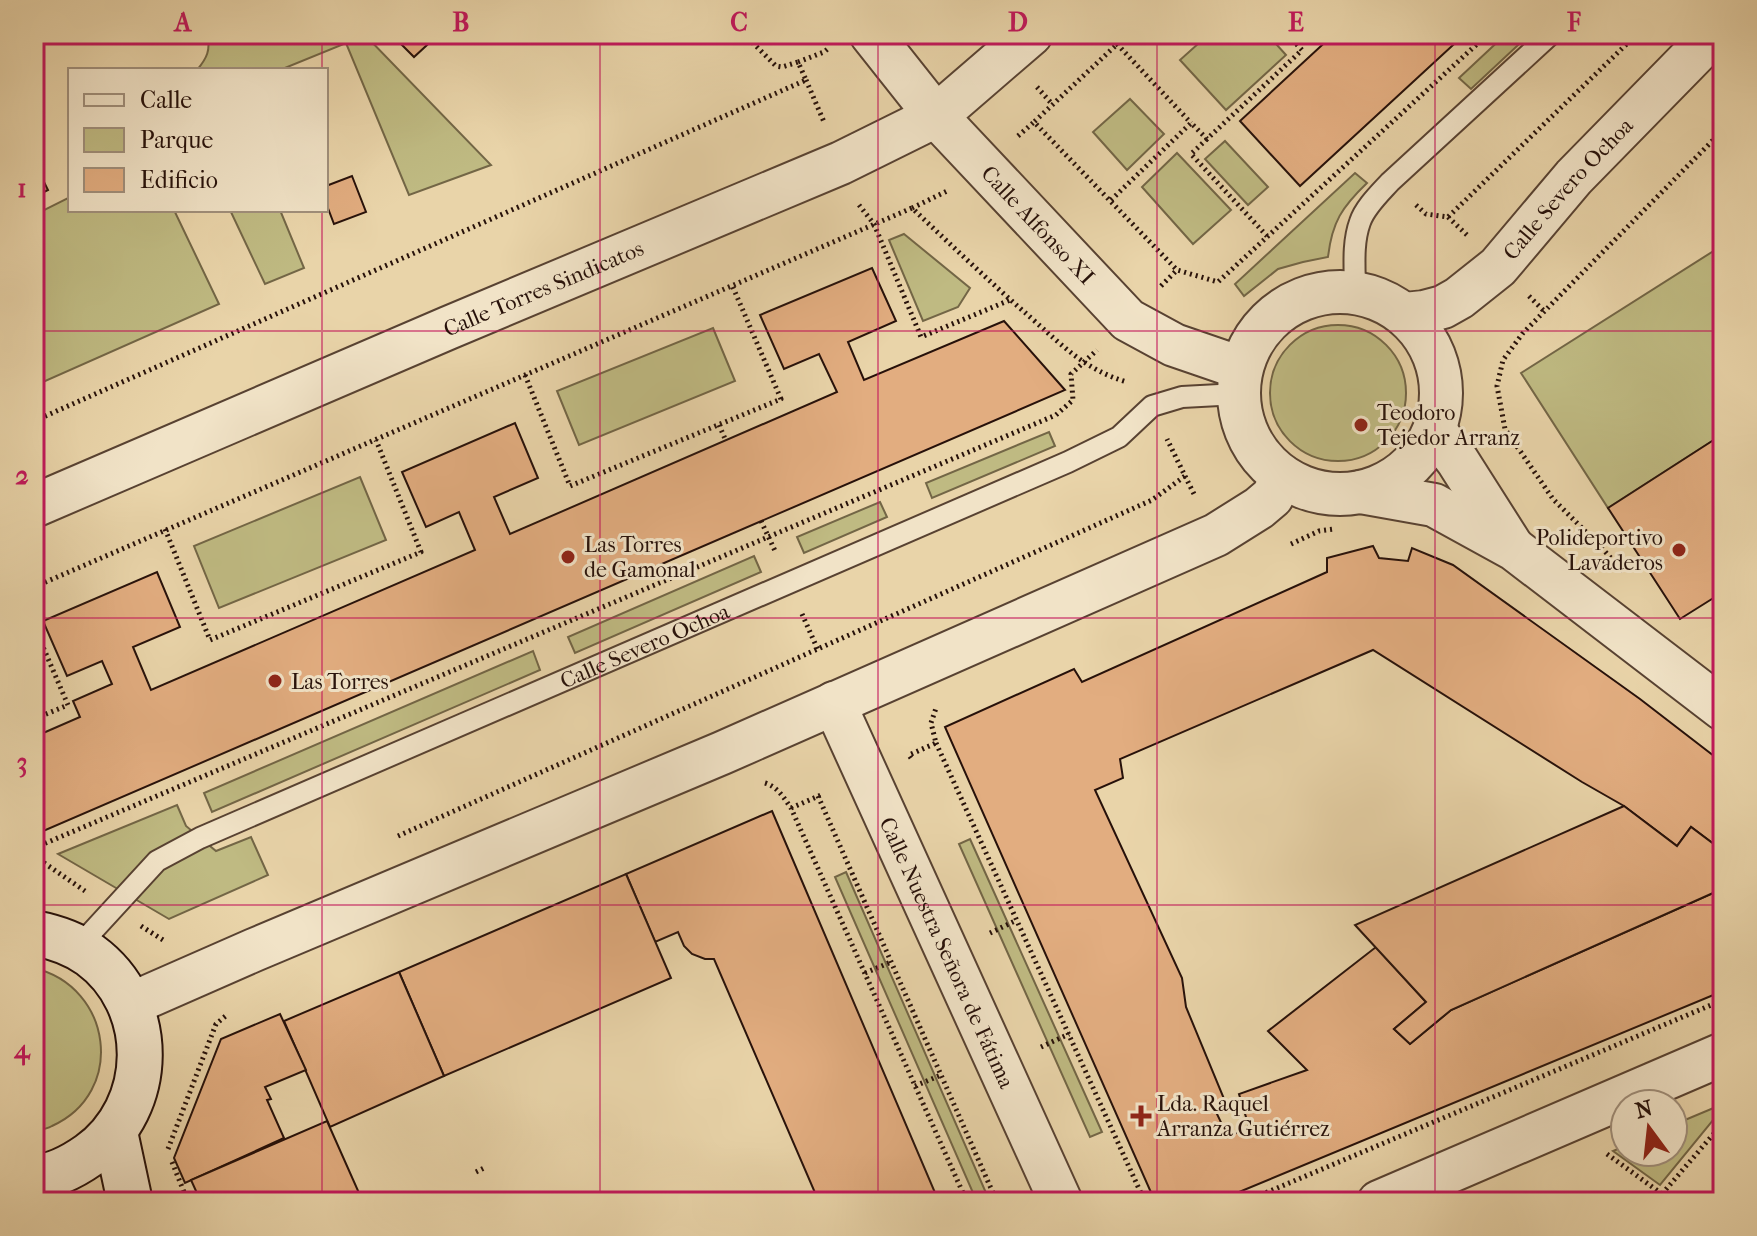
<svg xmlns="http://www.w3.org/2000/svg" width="1757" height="1236" viewBox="0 0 1757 1236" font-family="'IM FELL French Canon',serif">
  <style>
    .green { fill: #bfba82; stroke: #736646; stroke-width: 2 }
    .building { fill: #e2ad80; stroke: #27110a; stroke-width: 2 }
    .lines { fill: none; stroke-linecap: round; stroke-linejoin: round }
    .lane-casing { stroke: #584232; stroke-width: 24 }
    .street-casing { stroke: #584232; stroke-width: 46 }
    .secondary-casing { stroke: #27110a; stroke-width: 48 }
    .path { stroke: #27110a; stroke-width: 5; stroke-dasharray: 2 4; stroke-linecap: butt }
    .lane { stroke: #f1e3c7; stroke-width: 20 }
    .street { stroke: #f1e3c7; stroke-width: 42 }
    .secondary { stroke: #f1e3c7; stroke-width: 44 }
    .grid { fill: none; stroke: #c2185b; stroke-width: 2; stroke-opacity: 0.55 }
    .poi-dot { fill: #8f2418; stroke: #f1e3c7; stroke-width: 3 }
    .labels { text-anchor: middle; stroke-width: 6; stroke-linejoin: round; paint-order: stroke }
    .street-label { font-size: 22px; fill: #27110a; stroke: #f1e3c7 }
    .poi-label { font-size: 22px; fill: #27110a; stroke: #f1e3c7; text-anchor: start }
    .neatline { fill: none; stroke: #c2185b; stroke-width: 3 }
    .grid-label { font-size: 26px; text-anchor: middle; font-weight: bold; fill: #c2185b }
  </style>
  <rect width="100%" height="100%" fill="#e9d4a9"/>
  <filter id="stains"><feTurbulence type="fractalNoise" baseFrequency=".0025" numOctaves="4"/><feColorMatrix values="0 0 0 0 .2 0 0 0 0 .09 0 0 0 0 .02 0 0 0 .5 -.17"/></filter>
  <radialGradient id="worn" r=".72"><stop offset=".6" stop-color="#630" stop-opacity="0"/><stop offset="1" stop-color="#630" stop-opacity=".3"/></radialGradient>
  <!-- green -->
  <g class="green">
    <path d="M207,34H364L491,165L409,195L346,43L280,70H197C207,58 211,50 207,34Z"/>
    <polygon points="1209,34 1267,34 1286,55 1226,110 1180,60"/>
    <polygon points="1506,34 1530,34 1471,89 1459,78"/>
    <polygon points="1130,99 1164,134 1127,170 1093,132"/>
    <polygon points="1225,141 1268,187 1248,205 1205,159"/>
    <polygon points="1177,153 1231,210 1193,244 1142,187"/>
    <path d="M1355,173L1367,183C1342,207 1332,222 1328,257L1303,262L1278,269L1244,296L1235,284Z"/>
    <polygon points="70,197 70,210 174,210 219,304 34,386 34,215"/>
    <polygon points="230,210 280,210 304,268 265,284"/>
    <polygon points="904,234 970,288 958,307 923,321 889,240"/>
    <polygon points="1723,245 1723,434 1608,508 1521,373"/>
    <circle cx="1338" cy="393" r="68"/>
    <polygon points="713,328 735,381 579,445 557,391"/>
    <polygon points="1049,432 1055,446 932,498 926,483"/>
    <polygon points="360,477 386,540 219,608 194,546"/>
    <polygon points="880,502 887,517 804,553 797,537"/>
    <polygon points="754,556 761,572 575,653 568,637"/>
    <polygon points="533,651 540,670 212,812 204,793"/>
    <polygon points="177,805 186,826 216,851 251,837 268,875 169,919 58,854"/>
    <polygon points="970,839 1102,1132 1090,1137 959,844"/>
    <polygon points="846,872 990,1202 977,1202 835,877"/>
    <path d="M34,968C113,987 126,1093 52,1126C47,1129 40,1130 34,1131Z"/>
    <polygon points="1723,1104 1723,1108 1660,1185 1613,1151 1625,1146 1625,1152 1673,1152 1673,1125"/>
  </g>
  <!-- building -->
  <g class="building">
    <polygon points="391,34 439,34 414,57"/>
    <polygon points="1334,34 1465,34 1300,186 1240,121"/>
    <polygon points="34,162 48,190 34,197"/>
    <polygon points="352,176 366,212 334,224 326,203 326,186"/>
    <polygon points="872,268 896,321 848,342 864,380 1004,321 1065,390 34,835 34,737 80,717 73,701 112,684 102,661 67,676 43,621 157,572 180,627 133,647 151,690 475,550 459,512 426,527 402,472 515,423 538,478 494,497 510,534 837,392 819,354 784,369 760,315"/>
    <polygon points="1723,434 1723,592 1680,619 1608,508"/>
    <polygon points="1373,546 1379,558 1408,561 1412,548 1453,565 1640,699 1723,763 1723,851 1691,827 1677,846 1624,806 1582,782 1373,650 1120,759 1123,778 1095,790 1182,978 1186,1007 1227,1106 1216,1112 1228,1137 1249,1127 1239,1094 1307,1070 1268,1031 1376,947 1426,1002 1394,1029 1410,1044 1451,1010 1713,893 1723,903 1723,991 1215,1202 1165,1202 1153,1197 945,727 1074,669 1082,682 1327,572 1327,558"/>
    <polygon points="1624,806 1677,846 1691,827 1723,851 1723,903 1713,893 1451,1010 1410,1044 1394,1029 1426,1002 1355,925"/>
    <polygon points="772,811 939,1202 819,1202 714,959 705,959 692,954 684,946 678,932 655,942 626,874"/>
    <polygon points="626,874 671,978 444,1076 399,972"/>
    <polygon points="399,972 444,1076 330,1127 284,1021"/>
    <polygon points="280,1014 306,1070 265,1087 271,1099 267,1100 284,1138 185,1183 174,1158 221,1039"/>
    <polygon points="327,1121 363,1202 201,1202 191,1180"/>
  </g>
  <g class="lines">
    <defs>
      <g id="lane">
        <path d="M1355,292C1355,269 1352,244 1360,222C1365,207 1380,193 1390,182L1551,34"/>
        <path id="s1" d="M78,947L157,861L200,838L1068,462L1119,437L1152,406L1182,397L1238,394"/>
      </g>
      <g id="street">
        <path id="s2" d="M871,34L936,116L1128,320L1174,345L1241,368"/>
        <circle cx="1340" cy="393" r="101"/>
        <path id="s3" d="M1405,314L1424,312L1443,307L1459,298L1498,267L1574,177L1714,34"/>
        <polyline points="1435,431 1457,460 1511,545"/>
        <polyline points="1361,492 1434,505 1514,549 1723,709"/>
        <path id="s4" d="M34,506L448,328L841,163L936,116L1031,34"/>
        <path id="s5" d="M834,703L1061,1202"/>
        <polyline points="131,1004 254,950 722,753 1216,535 1259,508 1272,497 1283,477"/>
        <polyline points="1379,1202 1723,1054"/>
      </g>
      <g id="secondary">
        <path d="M34,933C55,937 73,943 90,955C157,1004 156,1107 89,1155C72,1167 55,1176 34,1178"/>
        <polyline points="115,1132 130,1202"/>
      </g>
    </defs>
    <!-- lane casing -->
    <use href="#lane" class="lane-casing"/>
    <!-- street casing -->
    <use href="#street" class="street-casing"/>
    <!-- secondary casing -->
    <use href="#secondary" class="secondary-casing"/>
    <!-- path -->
    <g class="path">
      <polyline points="1128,34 1034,122 1177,270 1218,282 1488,34"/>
      <polyline points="1117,44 1191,123"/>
      <polyline points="798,62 824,52 830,47"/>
      <polyline points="806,80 824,122"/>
      <polyline points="1037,87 1052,104"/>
      <polyline points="1018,136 1034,122"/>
      <polyline points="1207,139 1191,154 1267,236"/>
      <polyline points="1111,200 1191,123 1207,139 1302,50 1287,34"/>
      <polyline points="859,205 874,224 921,337 1010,300"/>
      <polyline points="1416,205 1426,214 1448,217 1637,34"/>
      <polyline points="912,208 947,191"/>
      <polyline points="1448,217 1468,236"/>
      <polyline points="1161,286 1177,270"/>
      <polyline points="1529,296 1545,312"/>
      <polyline points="525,375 570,486 781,399 732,285"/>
      <polyline points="34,421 806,80 798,62 782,67 776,66 744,34"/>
      <polyline points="719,425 726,441"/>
      <polyline points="1185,476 1195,496"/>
      <polyline points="761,521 776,553"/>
      <polyline points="165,529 210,640 421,552 376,440"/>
      <polyline points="1291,544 1319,531 1334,529"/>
      <polyline points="1623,571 1598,544 1553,499 1505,429 1497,386 1503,360 1523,333 1723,130"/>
      <path d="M34,587L912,208C951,245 990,282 1030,317C1062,345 1085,370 1127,382"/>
      <polyline points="802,614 818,650"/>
      <polyline points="34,626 68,705 34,719"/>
      <polyline points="936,743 1145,1202"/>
      <polyline points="911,758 909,755 936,743 931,723 936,708"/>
      <path d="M765,783C778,787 784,798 791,808L967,1202"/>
      <polyline points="818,796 997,1202"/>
      <polyline points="791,808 821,795"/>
      <polyline points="398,836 1152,500 1185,476 1167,439"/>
      <polyline points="34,848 1056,415 1073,400 1071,374 1097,350"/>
      <polyline points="34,856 85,891"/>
      <polyline points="141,926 163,940"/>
      <polyline points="990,933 1017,920"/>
      <polyline points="865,973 891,962"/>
      <polyline points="1041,1047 1069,1034"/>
      <polyline points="915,1086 941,1075"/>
      <polyline points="168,1149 216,1024 228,1014"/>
      <polyline points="1607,1154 1662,1194 1655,1202"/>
      <polyline points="172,1162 188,1202"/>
      <polyline points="476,1172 484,1168"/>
      <polyline points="1662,1194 1723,1123"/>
      <polyline points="1244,1202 1723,1000"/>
    </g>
    <!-- lane -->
    <use href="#lane" class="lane"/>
    <!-- street -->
    <use href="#street" class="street"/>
    <!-- secondary -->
    <use href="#secondary" class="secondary"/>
  </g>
  <!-- grid -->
  <path class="grid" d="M322,34V70M600,34V1202M878,34V1202M1157,34V1202M1435,34V1202M322,210V1202M34,331H1723M34,618H1723M34,905H1723"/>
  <!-- markers -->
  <g class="poi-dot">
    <circle cx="1361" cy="425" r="8"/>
    <circle cx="1679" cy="550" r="8"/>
    <circle cx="568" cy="557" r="8"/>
    <circle cx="275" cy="681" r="8"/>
    <path d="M1137 1104h8v8h8v8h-8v8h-8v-8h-8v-8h8z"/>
  </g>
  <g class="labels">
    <!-- street labels -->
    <g class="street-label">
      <text dy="8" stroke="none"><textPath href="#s3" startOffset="212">Calle Severo Ochoa</textPath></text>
      <text dy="8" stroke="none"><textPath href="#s2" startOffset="254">Calle Alfonso XI</textPath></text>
      <text dy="8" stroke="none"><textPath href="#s4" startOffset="554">Calle Torres Sindicatos</textPath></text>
      <text dy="8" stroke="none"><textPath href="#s1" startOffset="650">Calle Severo Ochoa</textPath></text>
      <text dy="8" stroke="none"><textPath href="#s5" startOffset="274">Calle Nuestra Señora de Fátima</textPath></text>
    </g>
    <!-- poi labels -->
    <g class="poi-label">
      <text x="1377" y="420">Teodoro<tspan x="1377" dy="25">Tejedor Arranz</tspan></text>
      <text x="1663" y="545" text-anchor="end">Polideportivo<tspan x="1663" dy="25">Lavaderos</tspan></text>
      <text x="584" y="552">Las Torres<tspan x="584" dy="25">de Gamonal</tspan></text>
      <text x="291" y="689">Las Torres</text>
      <text x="1157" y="1111">Lda. Raquel<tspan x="1157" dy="25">Arranza Gutiérrez</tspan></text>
    </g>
  </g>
  <!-- margin -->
  <rect width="1757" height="1236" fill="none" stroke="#e9d4a9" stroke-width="88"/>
  <!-- legend -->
  <rect x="68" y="68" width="260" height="144" fill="#f1e3c7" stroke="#a08f7b" stroke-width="2"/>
  <rect x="84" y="94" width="40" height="12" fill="#f1e3c7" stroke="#a08f7b" stroke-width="2"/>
  <text x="140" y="108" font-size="24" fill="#27110a">Calle</text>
  <rect x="84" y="128" width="40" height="24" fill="#bfba82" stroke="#a08f7b" stroke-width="2"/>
  <text x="140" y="148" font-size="24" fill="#27110a">Parque</text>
  <rect x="84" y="168" width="40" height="24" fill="#e2ad80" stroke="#a08f7b" stroke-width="2"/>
  <text x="140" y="188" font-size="24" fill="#27110a">Edificio</text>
  <!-- north arrow -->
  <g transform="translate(1649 1128) rotate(345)"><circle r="38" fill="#f1e3c7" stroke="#a08f7b" stroke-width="2"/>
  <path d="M0-6L14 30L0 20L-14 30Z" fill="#8f2418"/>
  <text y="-12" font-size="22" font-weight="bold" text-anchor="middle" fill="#27110a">N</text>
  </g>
  <rect x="44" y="44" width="1669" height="1148" class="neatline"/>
  <g class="grid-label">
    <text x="183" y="31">A</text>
    <text x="461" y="31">B</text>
    <text x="739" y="31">C</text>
    <text x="1018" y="31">D</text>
    <text x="1296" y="31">E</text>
    <text x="1574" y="31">F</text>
    <text x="22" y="197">1</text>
    <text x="22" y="484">2</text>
    <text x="22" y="771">3</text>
    <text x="22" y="1058">4</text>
  </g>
  <rect width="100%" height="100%" filter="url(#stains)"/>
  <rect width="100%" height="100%" fill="url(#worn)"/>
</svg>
